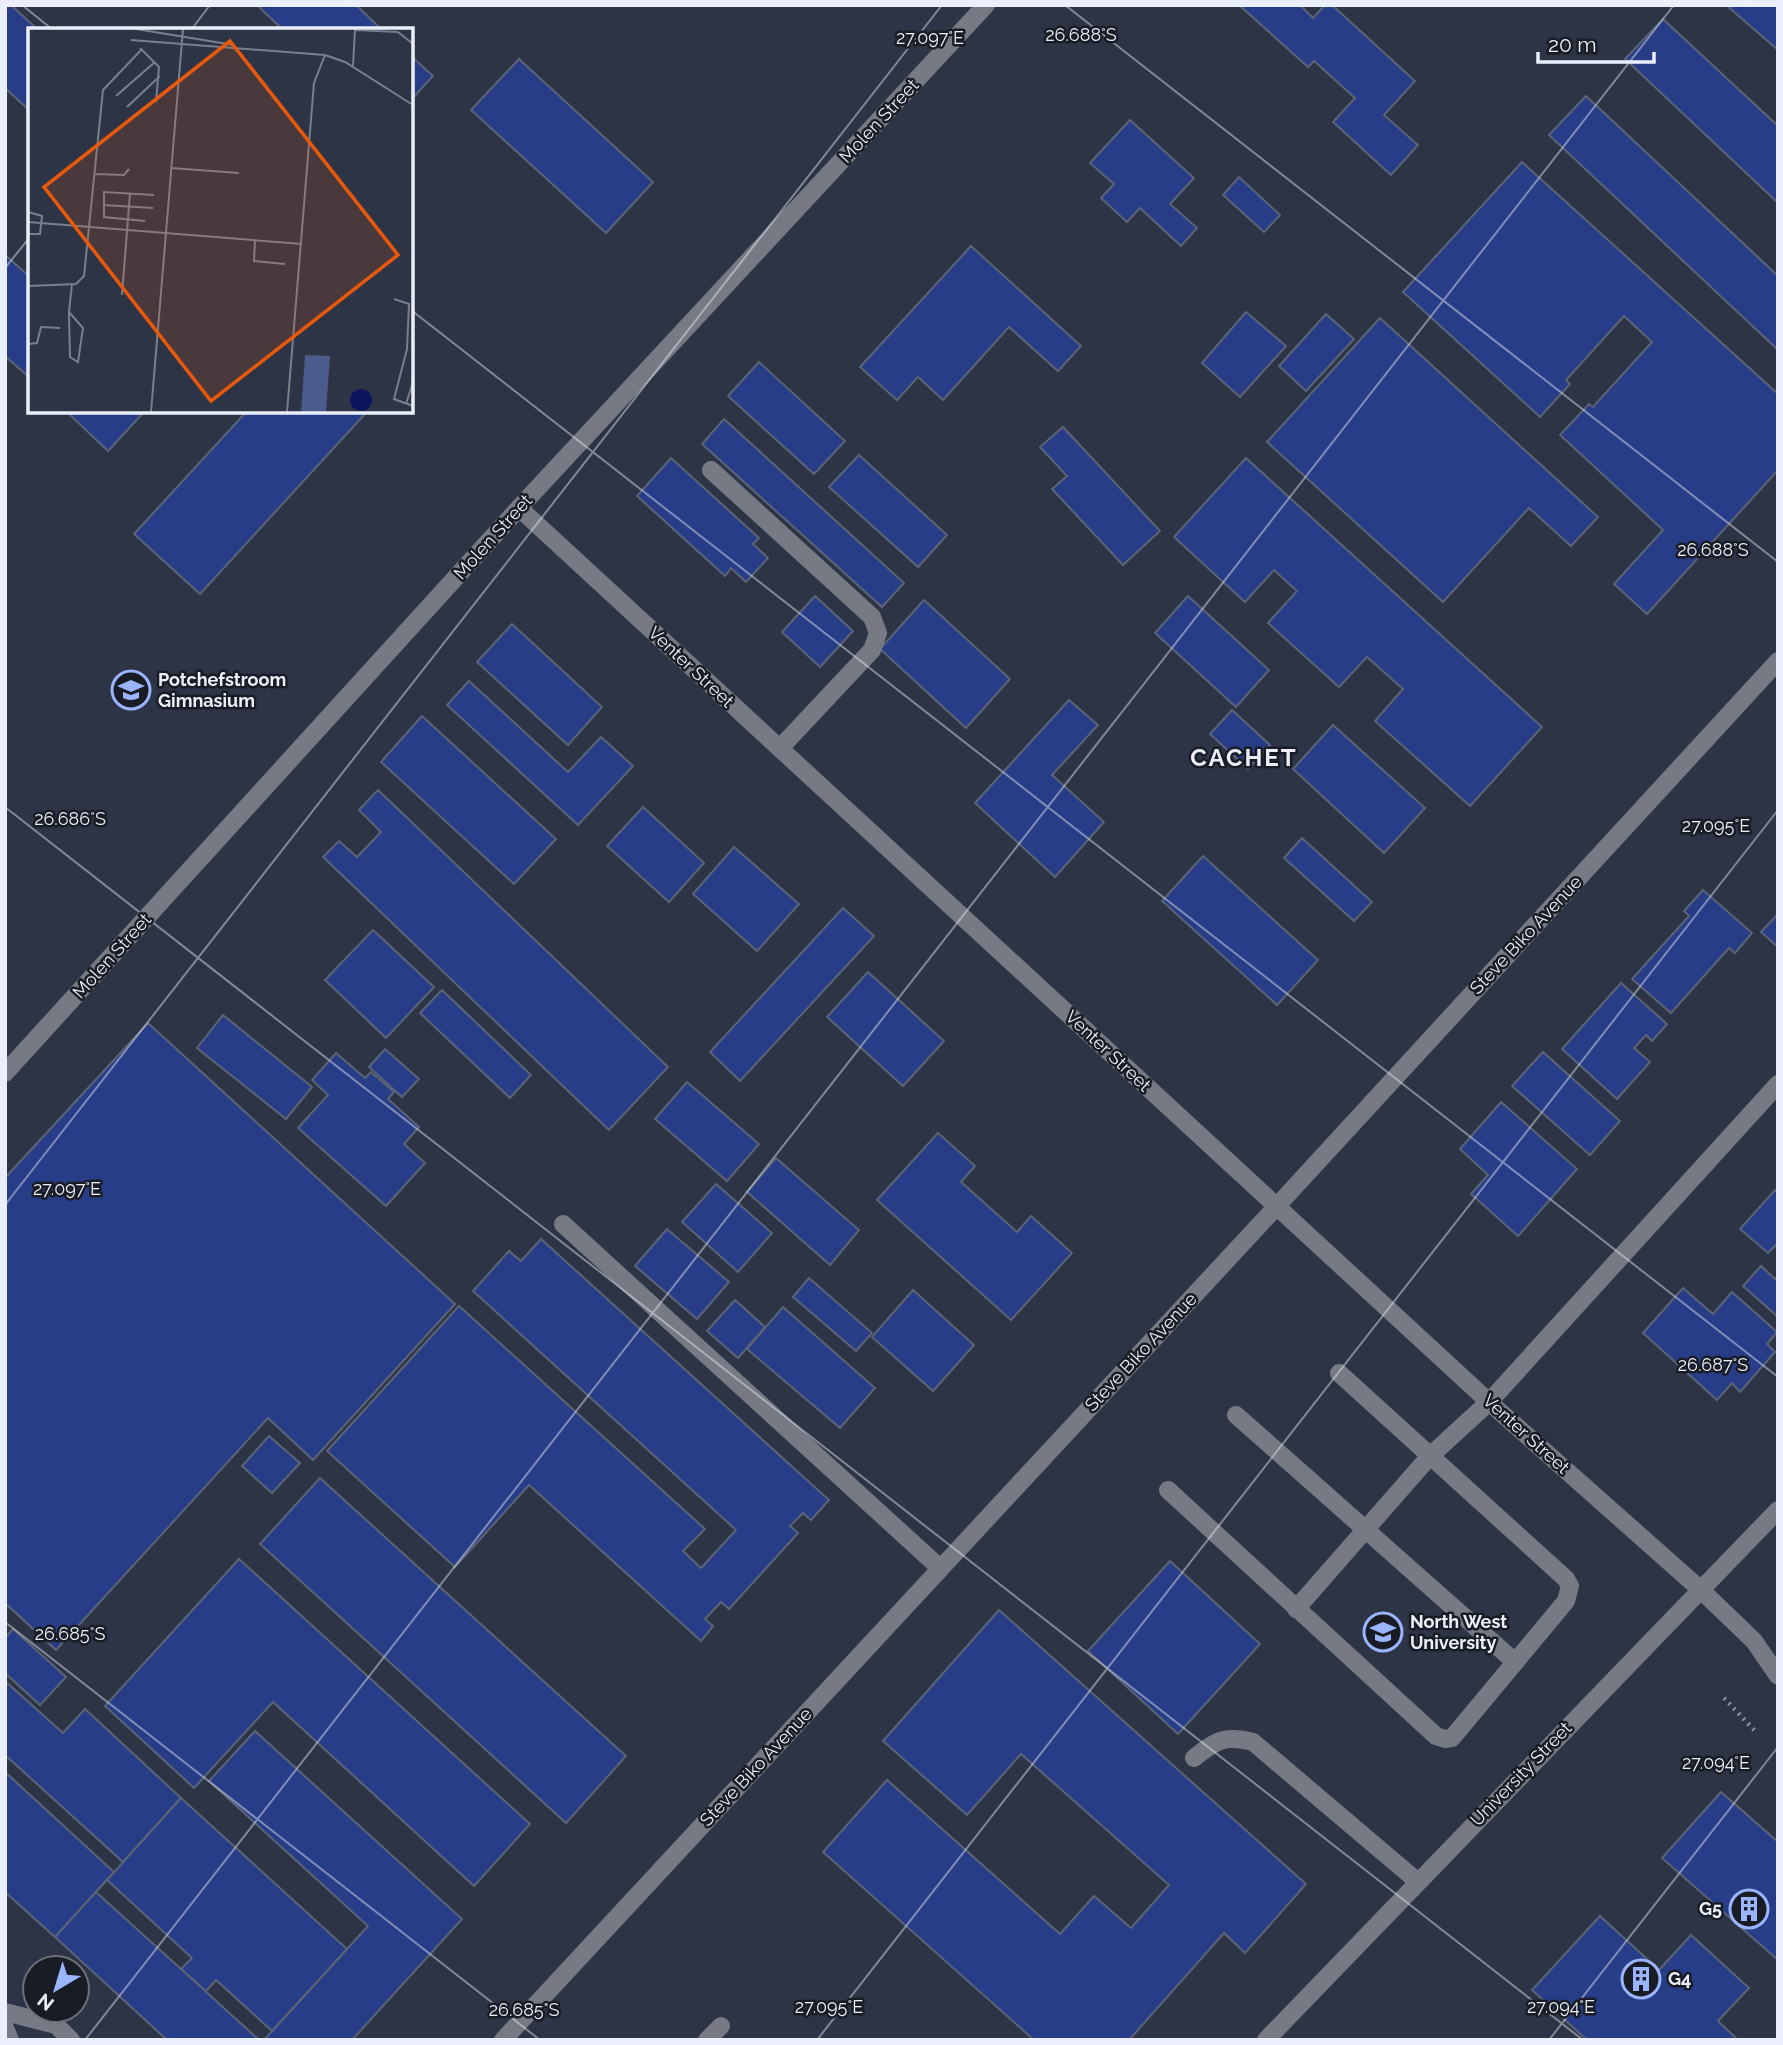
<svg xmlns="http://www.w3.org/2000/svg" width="1783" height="2045" viewBox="0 0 1783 2045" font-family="Raleway,sans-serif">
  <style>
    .building { fill: #283d87; stroke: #5b6377; stroke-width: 2 }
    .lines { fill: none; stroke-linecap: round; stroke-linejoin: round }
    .path { stroke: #8f94a3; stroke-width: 4.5; stroke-dasharray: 2 5; stroke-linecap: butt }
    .minor { stroke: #777a84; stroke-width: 18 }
    .ticks { fill: none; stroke: #ebeffb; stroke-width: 2; stroke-opacity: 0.45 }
    .labels { text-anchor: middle; stroke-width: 5; stroke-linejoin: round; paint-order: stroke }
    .street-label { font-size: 18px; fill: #ebeffb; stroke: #191c24 }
    .poi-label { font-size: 18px; font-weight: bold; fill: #ebeffb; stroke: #191c24; text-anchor: start }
    .district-label { font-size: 24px; font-weight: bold; letter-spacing: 2px; fill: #ebeffb; stroke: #191c24 }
    .inset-road { fill: none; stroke: #797f8e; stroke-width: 2 }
    .view { fill: #e8590c; fill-opacity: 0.15; stroke: #e8590c; stroke-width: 3.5 }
    .inset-edge { fill: none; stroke: #ebeffb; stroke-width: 3.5 }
    .ticks-label { font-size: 18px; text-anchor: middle; fill: #ebeffb; stroke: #191c24; stroke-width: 5; stroke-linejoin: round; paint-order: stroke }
  </style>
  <rect width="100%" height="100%" fill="#2d3445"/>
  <!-- building -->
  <g class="building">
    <polygon points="5,5 11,5 38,30 30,30 30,111 5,88"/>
    <polygon points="257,5 356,5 382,30 283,30"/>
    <polygon points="1239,5 1300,5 1313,18 1325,5 1332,5 1415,81 1384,115 1418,145 1391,175 1333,122 1355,98 1314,61 1308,67"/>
    <polygon points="1726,5 1778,5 1778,50"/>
    <polygon points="1663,19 1778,126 1778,203 1625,59"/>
    <polygon points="411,56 433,76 411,100"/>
    <polygon points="519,59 653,182 606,233 471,110"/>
    <polygon points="1586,96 1778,276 1778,350 1549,135"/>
    <polygon points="1130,120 1194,178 1170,204 1197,228 1181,246 1140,208 1127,222 1101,198 1114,184 1090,163"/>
    <polygon points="1522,162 1778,394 1778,470 1647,614 1614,584 1663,530 1560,435 1589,404 1593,407 1652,342 1624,316 1566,380 1570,384 1540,417 1403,292"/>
    <polygon points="1239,177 1280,215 1264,232 1223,195"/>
    <polygon points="971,246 1081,346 1058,371 1009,327 943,400 918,377 897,400 860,367"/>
    <polygon points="5,255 30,277 30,378 5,356"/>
    <polygon points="1246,312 1286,346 1240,397 1202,363"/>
    <polygon points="1326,314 1354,339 1306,391 1279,366"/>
    <polygon points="1380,318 1598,517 1571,546 1529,508 1443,602 1267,442"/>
    <polygon points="759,362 845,441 814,474 728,396"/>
    <polygon points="66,411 145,411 108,451"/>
    <polygon points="247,411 360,411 364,415 200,594 134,534"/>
    <polygon points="724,419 904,583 882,607 702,444"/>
    <polygon points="1063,427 1160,531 1123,565 1052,489 1067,476 1040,447"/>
    <polygon points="859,455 947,535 918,567 829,487"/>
    <polygon points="671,458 759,538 753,544 768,558 746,582 731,568 725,576 637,496"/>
    <polygon points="1246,458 1542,727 1470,806 1375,721 1403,689 1367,657 1339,687 1268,623 1297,591 1274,570 1245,602 1174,537"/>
    <polygon points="815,596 853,631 820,667 782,632"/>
    <polygon points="1188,596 1269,670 1236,707 1155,633"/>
    <polygon points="924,600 1010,679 966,728 880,649"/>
    <polygon points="512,624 602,707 568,745 477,662"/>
    <polygon points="469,681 568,772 601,737 633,766 578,825 447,705"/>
    <polygon points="1069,700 1098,725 1052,775 1104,822 1055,877 975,803"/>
    <polygon points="1232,710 1270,745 1248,769 1210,734"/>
    <polygon points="422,716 556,839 514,884 381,762"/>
    <polygon points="1333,725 1425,808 1384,853 1293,769"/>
    <polygon points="378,790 668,1067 609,1130 323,857 339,841 357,857 381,832 359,810"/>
    <polygon points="643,807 704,863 669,902 607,846"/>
    <polygon points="1302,838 1372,902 1354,921 1284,858"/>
    <polygon points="734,847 799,904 757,951 693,894"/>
    <polygon points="1203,856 1318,960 1277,1005 1162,901"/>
    <polygon points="1703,890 1752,933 1735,953 1729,948 1671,1013 1632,979 1689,916 1684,911"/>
    <polygon points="843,908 874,936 740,1081 710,1052"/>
    <polygon points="1778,914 1778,947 1761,932"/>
    <polygon points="373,930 434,987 386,1038 325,980"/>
    <polygon points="868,972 944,1041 903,1086 827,1017"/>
    <polygon points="1621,983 1667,1024 1652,1041 1646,1035 1634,1048 1650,1062 1617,1099 1562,1049"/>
    <polygon points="442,990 531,1075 510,1098 420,1013"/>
    <polygon points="223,1015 312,1087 286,1119 197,1048"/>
    <polygon points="148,1023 455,1304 313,1460 268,1418 56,1650 5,1603 5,1178"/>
    <polygon points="385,1049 419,1079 402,1097 369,1067"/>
    <polygon points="1543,1052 1620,1121 1590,1155 1512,1086"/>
    <polygon points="336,1053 365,1078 371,1072 394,1092 388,1099 419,1127 404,1144 425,1163 386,1206 298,1128 328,1095 312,1080"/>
    <polygon points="687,1082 759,1144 727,1181 655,1119"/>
    <polygon points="1501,1102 1577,1169 1518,1236 1471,1194 1488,1175 1460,1149"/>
    <polygon points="938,1133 975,1166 961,1182 1017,1232 1031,1216 1072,1253 1011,1320 877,1200"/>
    <polygon points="776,1158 859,1230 830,1265 747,1192"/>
    <polygon points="716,1184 772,1233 738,1272 682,1222"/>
    <polygon points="1775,1190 1778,1193 1778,1243 1768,1253 1740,1229"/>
    <polygon points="667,1229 729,1282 697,1319 635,1266"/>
    <polygon points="541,1239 829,1500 811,1520 803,1513 790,1526 798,1533 729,1609 721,1602 705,1619 713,1626 701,1641 529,1485 455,1567 327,1451 459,1306 705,1529 683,1551 701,1568 736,1530 473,1291 509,1251 521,1261"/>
    <polygon points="1761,1266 1775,1279 1778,1276 1778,1317 1743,1286"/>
    <polygon points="809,1278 872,1333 856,1351 793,1297"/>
    <polygon points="1683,1288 1713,1314 1732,1292 1777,1332 1767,1344 1775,1352 1740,1392 1732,1383 1717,1400 1643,1333"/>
    <polygon points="913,1290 974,1345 933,1391 872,1337"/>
    <polygon points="735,1300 765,1327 738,1358 707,1331"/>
    <polygon points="783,1307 875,1388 840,1428 747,1349"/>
    <polygon points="269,1436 300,1463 272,1493 242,1466"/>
    <polygon points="320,1478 626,1756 566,1823 260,1544"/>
    <polygon points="239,1559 530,1824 474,1886 273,1702 194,1788 105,1706"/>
    <polygon points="1170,1561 1260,1644 1178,1734 1088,1651"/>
    <polygon points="999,1610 1306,1884 1245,1953 1224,1933 1129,2040 1034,2040 823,1852 887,1780 1060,1934 1094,1896 1131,1928 1169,1885 1021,1754 967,1815 883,1741"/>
    <polygon points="13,1629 66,1677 40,1705 5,1673 5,1638"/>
    <polygon points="5,1681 63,1733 85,1709 181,1798 123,1862 5,1755"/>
    <polygon points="255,1731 462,1919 352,2040 264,2040 368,1926 209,1781"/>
    <polygon points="5,1772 114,1872 55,1937 5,1892"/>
    <polygon points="1721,1792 1778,1842 1778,1960 1662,1858"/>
    <polygon points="181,1798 347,1949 272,2031 216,1980 206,1991 181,1969 192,1958 107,1880"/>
    <polygon points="96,1892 181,1969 259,2040 167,2040 55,1937"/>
    <polygon points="1600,1916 1659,1970 1691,1935 1749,1988 1718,2021 1738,2040 1587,2040 1532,1990"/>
  </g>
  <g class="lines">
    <!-- path -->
    <polyline class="path" points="1724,1698 1757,1733"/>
    <!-- minor -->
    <g class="minor">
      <polyline points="711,470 872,617 878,633 872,650 780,748"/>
      <polyline points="519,508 1489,1402 1701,1590 1754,1641 1778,1676"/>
      <polyline points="5,1073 519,508 986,5"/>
      <polyline points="563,1224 940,1568"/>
      <polyline points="1236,1415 1514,1661"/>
      <polyline points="1168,1490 1436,1736 1445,1739 1452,1738 1566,1601 1570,1586 1566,1579 1339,1373"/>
      <polyline points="1296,1609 1429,1457 1489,1402 1778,1084"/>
      <path d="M1194,1758C1216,1740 1225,1735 1253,1742L1417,1881"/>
      <polyline points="5,2012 56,2025 71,2040"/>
      <polyline points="5,2028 10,2040"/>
      <polyline points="503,2040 1277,1206 1778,661"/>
      <polyline points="707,2040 721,2026"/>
      <polyline points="1266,2040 1778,1510"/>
    </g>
  </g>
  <!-- ticks -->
  <path class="ticks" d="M22,5L53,30M1065,5L1778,562M191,30L210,5M5,268L30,237M411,310L1778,1377M5,807L1583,2040M5,1205L942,5M5,1622L540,2040M85,2040L1674,5M817,2040L1778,810M1549,2040L1778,1747"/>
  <!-- icons -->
  <defs>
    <symbol id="school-ring" viewBox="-11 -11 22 22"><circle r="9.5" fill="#191c24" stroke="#9ab5fd" stroke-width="1.5"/><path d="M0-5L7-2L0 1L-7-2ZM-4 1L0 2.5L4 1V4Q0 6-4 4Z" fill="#9ab5fd"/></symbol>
    <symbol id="university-ring" viewBox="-11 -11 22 22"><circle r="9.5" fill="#191c24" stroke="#9ab5fd" stroke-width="1.5"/><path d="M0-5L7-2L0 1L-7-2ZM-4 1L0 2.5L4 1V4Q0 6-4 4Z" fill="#9ab5fd"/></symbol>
    <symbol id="building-ring" viewBox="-11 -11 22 22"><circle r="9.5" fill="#191c24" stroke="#9ab5fd" stroke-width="1.5"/><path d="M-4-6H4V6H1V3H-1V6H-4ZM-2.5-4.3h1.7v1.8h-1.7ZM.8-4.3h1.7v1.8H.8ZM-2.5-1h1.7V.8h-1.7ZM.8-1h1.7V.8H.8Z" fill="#9ab5fd"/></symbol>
  </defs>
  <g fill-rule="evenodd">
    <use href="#school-ring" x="109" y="668" width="44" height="44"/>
    <use href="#university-ring" x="1361" y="1610" width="44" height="44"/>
    <use href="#building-ring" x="1727" y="1887" width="44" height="44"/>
    <use href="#building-ring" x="1619" y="1957" width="44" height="44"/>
  </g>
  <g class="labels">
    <!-- street labels -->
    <g class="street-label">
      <text transform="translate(879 121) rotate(-47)" y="6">Molen Street</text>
      <text transform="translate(493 537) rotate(-48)" y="6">Molen Street</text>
      <text transform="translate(691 667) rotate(43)" y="6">Venter Street</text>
      <text transform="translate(1526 935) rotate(-47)" y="6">Steve Biko Avenue</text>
      <text transform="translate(112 956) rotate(-48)" y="6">Molen Street</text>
      <text transform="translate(1108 1051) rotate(43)" y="6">Venter Street</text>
      <text transform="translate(1141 1352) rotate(-47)" y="6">Steve Biko Avenue</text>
      <text transform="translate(1526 1434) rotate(42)" y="6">Venter Street</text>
      <text transform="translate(756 1767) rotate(-47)" y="6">Steve Biko Avenue</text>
      <text transform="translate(1521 1774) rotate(-46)" y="6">University Street</text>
    </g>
    <!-- poi labels -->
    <g class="poi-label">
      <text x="158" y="686">Potchefstroom<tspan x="158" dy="21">Gimnasium</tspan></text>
      <text x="1410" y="1628">North West<tspan x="1410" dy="21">University</tspan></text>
      <text x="1722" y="1915" text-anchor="end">G5</text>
      <text x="1668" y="1985">G4</text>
    </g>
    <!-- district labels -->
    <g class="district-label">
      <text x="1244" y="766">CACHET</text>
    </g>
  </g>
  <!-- overview -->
  <g transform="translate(28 28)">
    <rect width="385" height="385" fill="#2d3445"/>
    <path d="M277,327L302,328L298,384H273Z" fill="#4b5c8c"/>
    <path d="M322 372a11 11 0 1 1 22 0a11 11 0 1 1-22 0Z" fill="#0c165e"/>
    <path class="inset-road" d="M108,1L206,17M327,2L370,4L385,16M103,12L297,27L317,34L385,77M112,20L131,39L128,74M325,38L327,1M88,68L127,34M99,79L132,48M143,140L211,145M67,146L96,147L101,141M75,177L125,180M0,184L14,188L12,206H0M117,193L76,189V164L126,167M0,194L274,216M227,213L226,233L257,236M0,258L48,256L56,248L75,62L114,21M94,267L102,165M366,271L381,276L379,321L366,371L385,378M41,284L55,300L50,334L42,329L41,287V284L44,256M0,316L9,315L13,299L32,300M378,376L385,354M123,384L155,1M259,384L286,55L297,27"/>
    <path class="view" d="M202,13L370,227L183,373L16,159Z"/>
    <rect width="385" height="385" class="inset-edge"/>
  </g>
  <g class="ticks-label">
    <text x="1081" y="41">26.688°S</text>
    <text x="930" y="44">27.097°E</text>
    <text x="1713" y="556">26.688°S</text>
    <text x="70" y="825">26.686°S</text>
    <text x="1716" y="832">27.095°E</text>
    <text x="67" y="1195">27.097°E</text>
    <text x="1713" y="1371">26.687°S</text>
    <text x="70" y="1640">26.685°S</text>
    <text x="1716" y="1769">27.094°E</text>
    <text x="829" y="2013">27.095°E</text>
    <text x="1561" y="2013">27.094°E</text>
    <text x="524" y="2016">26.685°S</text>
  </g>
  <!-- border -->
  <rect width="1783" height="2045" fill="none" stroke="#ebeffb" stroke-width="14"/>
  <!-- north arrow -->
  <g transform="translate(56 1989) rotate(218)"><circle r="33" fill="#191c24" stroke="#6d707a" stroke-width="2"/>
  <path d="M0-5L12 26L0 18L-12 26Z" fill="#9ab5fd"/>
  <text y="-10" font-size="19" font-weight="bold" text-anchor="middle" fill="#ebeffb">N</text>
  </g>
  <!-- scale -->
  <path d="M1538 52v10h116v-10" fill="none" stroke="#ebeffb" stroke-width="3.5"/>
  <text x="1548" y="52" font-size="21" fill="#ebeffb" stroke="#191c24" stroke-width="5" paint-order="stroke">20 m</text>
</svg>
